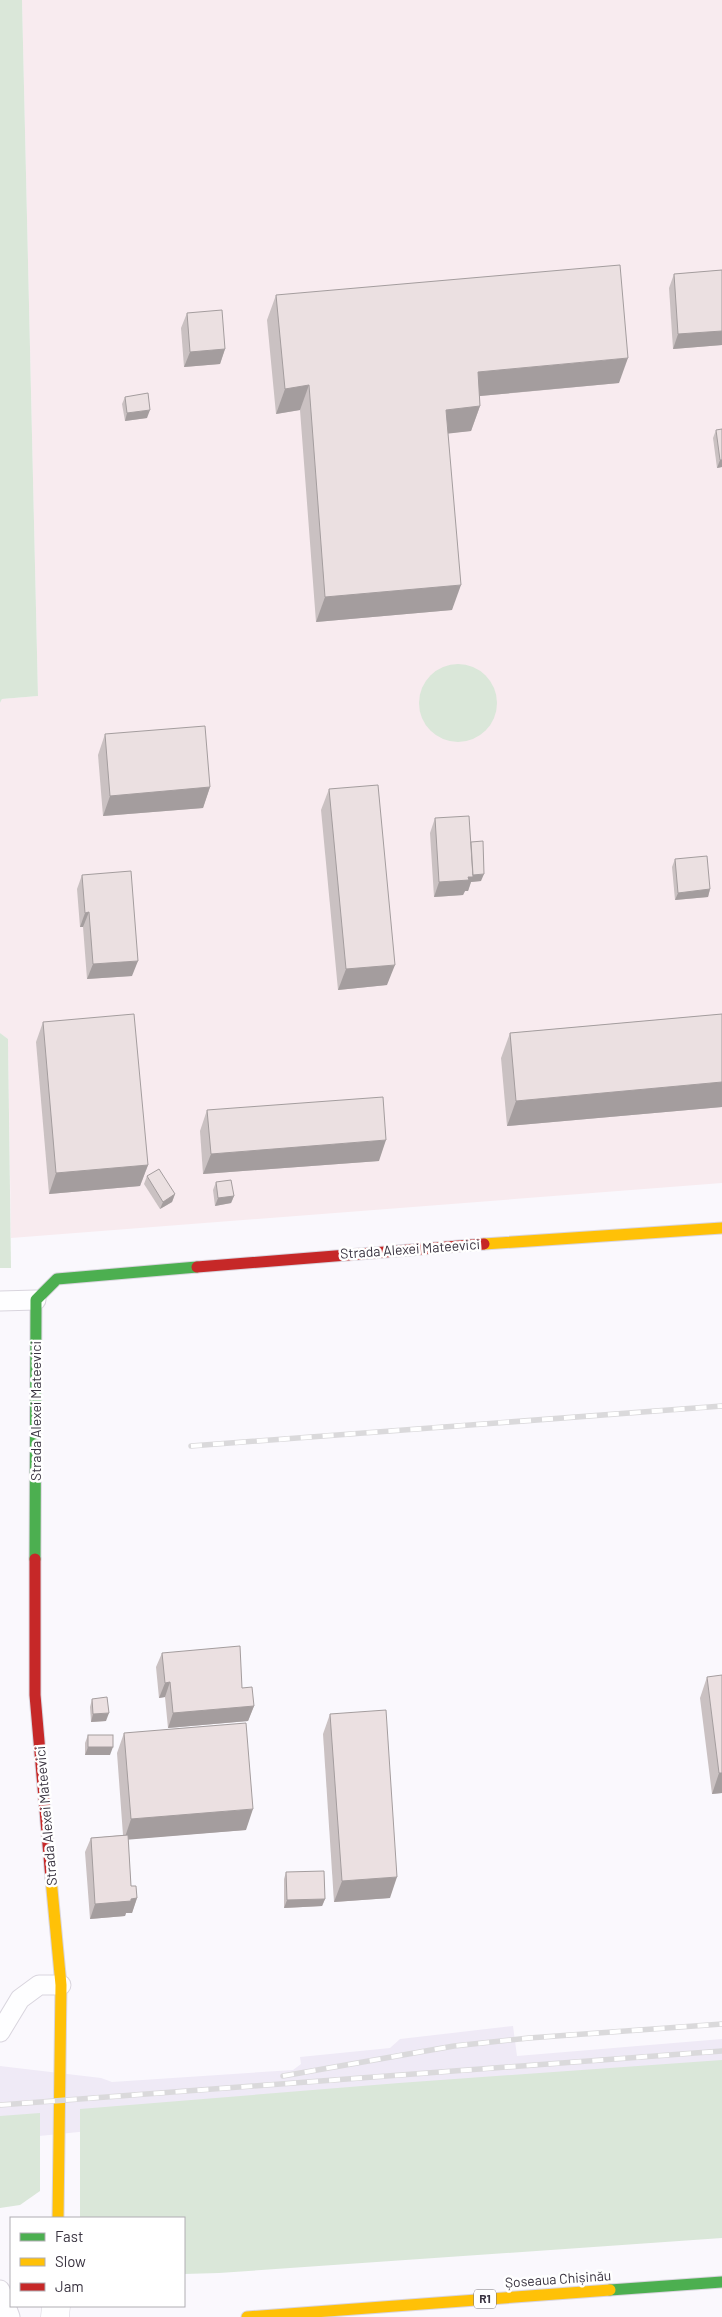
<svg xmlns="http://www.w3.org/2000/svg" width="722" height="2317" viewBox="0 0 722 2317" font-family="Barlow,sans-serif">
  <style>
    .built { fill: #efeaf6 }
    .industrial { fill: #f8ebef }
    .green { fill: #dae7d9 }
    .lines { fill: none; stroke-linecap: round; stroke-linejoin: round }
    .lane-casing { stroke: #d9d5de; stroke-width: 21 }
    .street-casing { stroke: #d9d5de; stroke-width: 29 }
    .fast-casing { stroke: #d9d5de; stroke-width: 13 }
    .slow-casing { stroke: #d9d5de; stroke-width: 13 }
    .jam-casing { stroke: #d9d5de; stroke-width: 13 }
    .lane { stroke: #fefeff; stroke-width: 19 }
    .street { stroke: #fefeff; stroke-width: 28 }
    .fast { stroke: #4caf50; stroke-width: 11 }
    .slow { stroke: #ffc107; stroke-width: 11 }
    .jam { stroke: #c62828; stroke-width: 11 }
    .rail-casing { stroke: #dad9db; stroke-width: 5.5 }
    .rail { stroke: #fff; stroke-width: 4; stroke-dasharray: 11; stroke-linecap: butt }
    .wall { fill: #cac1c2 }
    .shaded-wall { fill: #a49d9e }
    .building { fill: #ebe0e1; stroke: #a49d9e }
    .labels { text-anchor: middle; stroke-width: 5; stroke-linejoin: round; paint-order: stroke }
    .shield { fill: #fff; stroke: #75717a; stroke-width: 1 }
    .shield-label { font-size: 12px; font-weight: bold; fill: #3a3441 }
    .street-label { font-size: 14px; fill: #3a3441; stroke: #fff }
  </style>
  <rect width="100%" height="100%" fill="#faf8fd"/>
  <!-- built -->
  <polygon class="built" points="513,2026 517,2056 722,2039 722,2081 177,2122 0,2140 0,2066 101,2078 112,2082 293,2070 301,2064 300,2057 390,2048 400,2039"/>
  <!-- industrial -->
  <polygon class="industrial" points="22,0 722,0 722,1183 11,1238 8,1039 0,1033 0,703 2,699 38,696"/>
  <!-- green -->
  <g class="green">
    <polygon points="0,0 22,0 38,696 2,699 0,703"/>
    <circle cx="458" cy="703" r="39"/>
    <polygon points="0,1033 8,1039 11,1268 0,1268"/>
    <polygon points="722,2060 722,2238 219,2273 184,2274 184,2218 80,2218 80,2109 399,2083"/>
    <polygon points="40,2113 40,2191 20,2205 0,2208 0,2116"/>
  </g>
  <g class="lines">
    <defs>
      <g id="lane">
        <polyline points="0,1301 36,1300"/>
        <polyline points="0,2032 20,1999 39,1985 61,1985"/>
        <polyline points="0,2290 10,2317"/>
      </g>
      <polyline id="street" points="55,2317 56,2306"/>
      <g id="fast">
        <polyline points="35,1559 36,1300 57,1279 197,1267"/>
        <polyline points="610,2290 722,2282"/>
      </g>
      <g id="slow">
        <polyline points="484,1244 722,1228"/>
        <polyline points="51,1879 61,1985 58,2218"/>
        <polyline points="247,2317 610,2290"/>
      </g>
      <g id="jam">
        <polyline points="197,1267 484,1244"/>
        <polyline points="35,1559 35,1695 51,1879"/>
      </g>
    </defs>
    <!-- lane casing -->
    <use href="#lane" class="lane-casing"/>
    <!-- street casing -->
    <use href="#street" class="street-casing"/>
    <!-- fast casing -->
    <use href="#fast" class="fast-casing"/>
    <!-- slow casing -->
    <use href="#slow" class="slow-casing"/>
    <!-- jam casing -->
    <use href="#jam" class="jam-casing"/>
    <!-- lane -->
    <use href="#lane" class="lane"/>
    <!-- street -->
    <use href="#street" class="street"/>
    <!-- fast -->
    <use href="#fast" class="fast"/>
    <!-- slow -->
    <use href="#slow" class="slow"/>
    <!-- jam -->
    <use href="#jam" class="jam"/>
    <defs>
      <g id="rail">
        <polyline points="191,1446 722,1406"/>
        <polyline points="283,2076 454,2046 529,2038 722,2024"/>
        <polyline points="0,2105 722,2051"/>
      </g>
    </defs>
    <!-- rail casing -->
    <use href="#rail" class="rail-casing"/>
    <!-- rail -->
    <use href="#rail" class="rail"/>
  </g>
  <!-- wall -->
  <g class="wall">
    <polygon points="722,270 722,345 673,349 669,288 674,274"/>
    <polygon points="276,295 619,383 480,396 480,406 471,431 448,433 452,610 316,622 300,410 276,414 267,320"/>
    <polygon points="187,313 225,349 220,364 184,367 181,328"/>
    <polygon points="125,397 147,418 125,421 122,404"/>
    <polygon points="716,430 722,467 717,468 713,438"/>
    <polygon points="105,734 210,787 203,808 103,816 98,755"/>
    <polygon points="329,789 387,985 338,990 321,810"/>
    <polygon points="435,818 471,842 481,881 471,882 468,891 465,891 463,895 434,897 430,833"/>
    <polygon points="675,859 710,889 708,897 675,900 672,867"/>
    <polygon points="82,875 132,976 87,979 83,927 80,927 77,889"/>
    <polygon points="722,1014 722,1107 507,1126 501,1058 510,1033"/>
    <polygon points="43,1022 148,1165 140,1186 49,1194 36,1042"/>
    <polygon points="207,1110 379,1161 203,1174 200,1131"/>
    <polygon points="147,1176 175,1194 172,1202 160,1209 144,1184"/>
    <polygon points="216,1182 234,1196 231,1203 215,1206 213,1190"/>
    <polygon points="162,1653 242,1688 254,1706 248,1721 168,1728 165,1697 159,1698 156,1667"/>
    <polygon points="707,1677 722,1793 712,1794 700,1698"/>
    <polygon points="92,1699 106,1721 91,1722 90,1707"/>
    <polygon points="330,1714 390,1898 334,1902 323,1734"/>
    <polygon points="124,1733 246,1830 128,1839 131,1886 137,1898 132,1913 126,1913 125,1916 90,1919 85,1852 91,1838 123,1835 117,1753"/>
    <polygon points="88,1735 110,1755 85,1755 85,1743"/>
    <polygon points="286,1872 325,1899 322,1906 284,1908 284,1879"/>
  </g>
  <!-- shaded-wall -->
  <g class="shaded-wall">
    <polygon points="722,331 722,345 673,349 678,334"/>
    <polygon points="225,349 220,364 184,367 190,352"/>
    <polygon points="628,358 619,383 469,397 478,372"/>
    <polygon points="309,385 300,410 276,414 285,389"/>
    <polygon points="480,406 471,431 436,435 446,410"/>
    <polygon points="150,410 147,418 125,421 127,413"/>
    <polygon points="720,460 722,460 722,467 717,468"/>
    <polygon points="461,585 452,610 316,622 325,597"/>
    <polygon points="210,787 203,808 103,816 110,796"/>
    <polygon points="484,874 481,881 471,882 468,891 465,891 463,895 434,897 439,882 470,875"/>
    <polygon points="710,889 708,897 675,900 678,893"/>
    <polygon points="89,912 83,927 80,927 85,913"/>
    <polygon points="138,961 132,976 87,979 93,964"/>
    <polygon points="395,965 387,985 338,990 346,969"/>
    <polygon points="722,1082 722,1107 507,1126 516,1101"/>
    <polygon points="386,1140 379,1161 203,1174 211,1154"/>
    <polygon points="148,1165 140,1186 49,1194 56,1173"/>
    <polygon points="175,1194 172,1202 160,1209 163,1202"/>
    <polygon points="234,1196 231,1203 215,1206 218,1198"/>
    <polygon points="170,1682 165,1697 159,1698 165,1683"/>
    <polygon points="254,1706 248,1721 168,1728 173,1713"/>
    <polygon points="109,1713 106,1721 91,1722 93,1714"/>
    <polygon points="88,1747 113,1747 110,1755 85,1755"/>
    <polygon points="719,1773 722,1773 722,1793 712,1794"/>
    <polygon points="253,1809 246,1830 124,1840 131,1819"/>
    <polygon points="397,1877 390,1898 334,1902 342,1881"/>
    <polygon points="137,1898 132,1913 126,1913 125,1916 90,1919 95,1904"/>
    <polygon points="325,1899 322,1906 284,1908 287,1900"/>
  </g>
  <!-- building -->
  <g class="building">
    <polygon points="620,265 628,358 478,372 480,406 446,410 461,585 325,597 309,385 285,389 276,295"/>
    <polygon points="722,270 722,331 678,334 674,274"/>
    <polygon points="222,310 225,349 190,352 187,313"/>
    <polygon points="148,393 150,410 127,413 125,397"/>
    <polygon points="722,429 722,460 720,460 716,430"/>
    <polygon points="205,726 210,787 110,796 105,734"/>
    <polygon points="378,785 395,965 346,969 329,789"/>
    <polygon points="469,816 473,877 468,877 469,880 439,882 435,818"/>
    <polygon points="483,841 484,874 473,875 471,842"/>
    <polygon points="707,856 710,889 678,893 675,859"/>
    <polygon points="131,871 138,961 93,964 89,912 85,913 82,875"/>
    <polygon points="134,1014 148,1165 56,1173 43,1022"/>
    <polygon points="722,1014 722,1082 516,1101 510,1033"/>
    <polygon points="383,1097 386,1140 211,1154 207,1110"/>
    <polygon points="159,1169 175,1194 163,1202 147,1176"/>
    <polygon points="231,1180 234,1196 218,1198 216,1182"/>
    <polygon points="240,1646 242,1688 252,1687 254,1706 173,1713 170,1682 165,1683 162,1653"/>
    <polygon points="722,1675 722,1773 719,1773 707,1677"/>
    <polygon points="107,1697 109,1713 93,1714 92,1699"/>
    <polygon points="386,1710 397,1877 342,1881 330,1714"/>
    <polygon points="246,1723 253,1809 131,1819 124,1733"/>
    <rect x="88" y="1735" width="25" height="12"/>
    <polygon points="128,1835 131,1886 136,1886 137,1898 131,1899 131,1901 95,1904 91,1838"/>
    <polygon points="324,1871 325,1899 287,1900 286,1872"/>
  </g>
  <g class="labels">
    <!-- shield labels -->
    <rect class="shield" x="474" y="2289.5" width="22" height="19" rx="4"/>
    <g class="shield-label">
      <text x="485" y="2303">R1</text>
    </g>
    <!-- street labels -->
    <g class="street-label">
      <text transform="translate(410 1249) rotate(-4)" y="5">Strada Alexei Mateevici</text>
      <text transform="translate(36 1411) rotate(-90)" y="5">Strada Alexei Mateevici</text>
      <text transform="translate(46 1816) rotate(-95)" y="5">Strada Alexei Mateevici</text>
      <text transform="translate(558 2279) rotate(-4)" y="5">Șoseaua Chișinău</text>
    </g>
  </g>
  <!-- legend -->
  <rect x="10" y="2217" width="175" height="90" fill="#ffffff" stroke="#b0aeb3"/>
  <rect x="20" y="2233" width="25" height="8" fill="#4caf50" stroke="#b0aeb3"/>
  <text x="55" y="2242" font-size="15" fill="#3a3441">Fast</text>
  <rect x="20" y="2258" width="25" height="8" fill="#ffc107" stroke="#b0aeb3"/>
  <text x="55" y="2267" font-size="15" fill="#3a3441">Slow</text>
  <rect x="20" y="2283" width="25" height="8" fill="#c62828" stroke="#b0aeb3"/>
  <text x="55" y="2292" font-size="15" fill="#3a3441">Jam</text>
</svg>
